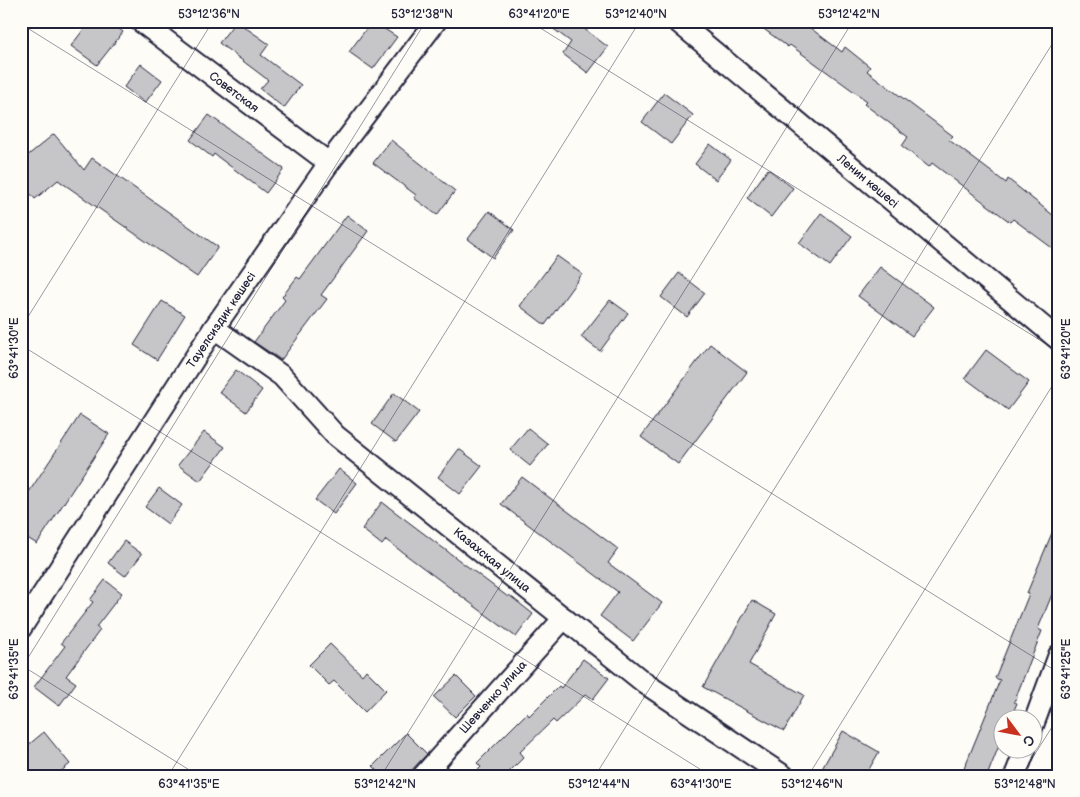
<svg xmlns="http://www.w3.org/2000/svg" width="1080" height="797" viewBox="0 0 1080 797" font-family="'Balsamiq Sans',sans-serif">
  <style>
    .building { fill: #c6c6c8; stroke: #22223b }
    .lines { fill: none; stroke-linecap: round; stroke-linejoin: round }
    .minor-casing { stroke: #22223b; stroke-width: 24 }
    .minor { stroke: #fdfcf7; stroke-width: 20 }
    .ticks { fill: none; stroke: #22223b; stroke-width: 1; stroke-opacity: 0.45 }
    .labels { text-anchor: middle; stroke-width: 4; stroke-linejoin: round; paint-order: stroke }
    .street-label { font-size: 12px; fill: #22223b; stroke: #fdfcf7 }
    .neatline { fill: none; stroke: #22223b; stroke-width: 2 }
    .ticks-label { font-size: 12px; text-anchor: middle; fill: #22223b }
  </style>
  <rect width="100%" height="100%" fill="#fdfcf7"/>
  <filter id="ink" filterUnits="userSpaceOnUse"><feTurbulence type="fractalNoise" baseFrequency=".02" numOctaves="2"/><feDisplacementMap in="SourceGraphic" scale="10" xChannelSelector="R" yChannelSelector="G"/><feConvolveMatrix kernelMatrix="1 2 1 2 8 2 1 2 1" color-interpolation-filters="sRGB"/></filter>
  <g filter="url(#ink)">
    <!-- building -->
    <g class="building">
      <polygon points="90,21 109,21 123,32 97,65 71,46"/>
      <polygon points="236,21 269,44 261,55 301,85 284,108 260,89 268,80 219,43"/>
      <polygon points="372,21 397,37 373,69 349,52"/>
      <polygon points="543,21 574,21 608,47 588,73 563,54 571,42"/>
      <polygon points="753,21 801,21 842,52 845,47 870,67 867,71 953,136 949,140 1006,183 1008,179 1059,220 1059,253 1013,219 1010,222 932,163 929,167 902,146 908,137 864,104 867,101 790,45 788,47"/>
      <polygon points="141,64 162,80 145,103 124,87"/>
      <polygon points="664,93 693,115 671,144 642,122"/>
      <polygon points="209,115 284,169 266,193 214,154 212,157 190,140"/>
      <polygon points="54,134 84,170 92,158 218,247 197,277 58,180 35,199 21,183 21,161"/>
      <polygon points="391,140 455,191 437,215 414,198 416,195 373,163"/>
      <polygon points="710,144 731,160 716,180 695,164"/>
      <polygon points="768,169 793,188 771,217 747,198"/>
      <polygon points="489,211 514,230 493,258 468,239"/>
      <polygon points="821,213 852,236 830,266 799,243"/>
      <polygon points="347,215 368,231 321,295 327,299 281,360 254,342 285,300 282,297 297,277 300,279"/>
      <polygon points="557,256 582,274 545,325 520,306"/>
      <polygon points="880,267 934,307 912,336 858,296"/>
      <polygon points="679,273 705,293 687,317 661,297"/>
      <polygon points="610,300 628,313 600,351 581,337"/>
      <polygon points="162,301 185,315 157,360 134,345"/>
      <polygon points="710,344 747,372 678,464 641,437"/>
      <polygon points="986,350 1029,382 1008,410 965,378"/>
      <polygon points="236,370 262,390 246,412 219,392"/>
      <polygon points="394,393 419,412 396,442 372,424"/>
      <polygon points="80,415 109,434 37,544 21,534 21,504"/>
      <polygon points="528,428 548,444 530,466 510,450"/>
      <polygon points="204,432 225,447 200,481 178,465"/>
      <polygon points="459,449 482,466 460,494 438,477"/>
      <polygon points="339,469 357,483 334,514 315,500"/>
      <polygon points="522,477 618,549 608,563 662,603 633,641 600,616 618,592 501,504"/>
      <polygon points="159,488 182,505 168,524 145,507"/>
      <polygon points="382,502 508,597 509,595 533,614 516,637 386,540 382,545 362,529"/>
      <polygon points="1059,516 1059,577 1038,629 1042,631 1014,702 1017,703 1010,720 1002,720 1002,738 987,776 961,776 1000,680 995,678 1029,594 1027,593"/>
      <polygon points="124,541 142,554 125,576 108,563"/>
      <polygon points="105,580 122,593 96,627 100,630 66,676 76,683 59,706 34,687 65,646 61,643 93,602 90,600"/>
      <polygon points="752,600 776,614 749,664 804,695 784,731 703,687"/>
      <polygon points="330,644 362,675 366,670 386,690 365,712 334,681 329,685 309,665"/>
      <polygon points="583,659 609,678 593,699 586,694 556,723 553,720 520,752 524,757 505,776 472,776 481,767 477,763 527,713 529,716 559,686 561,688"/>
      <polygon points="456,676 476,696 455,717 434,697"/>
      <polygon points="843,731 879,752 865,776 818,776"/>
      <polygon points="44,732 70,764 55,776 21,776 21,751"/>
      <polygon points="406,733 427,754 406,776 383,776 373,766"/>
    </g>
    <g class="lines">
      <defs>
        <g id="minor">
          <polyline points="140,21 329,163"/>
          <polyline points="677,21 1059,340"/>
          <polyline points="214,328 282,376 335,435 646,684 784,776"/>
          <polyline points="21,628 214,328 329,163 436,21"/>
          <polyline points="1032,728 1059,655"/>
          <polyline points="423,776 564,618"/>
          <polyline points="1015,776 1025,750"/>
        </g>
      </defs>
      <!-- minor casing -->
      <use href="#minor" class="minor-casing"/>
      <!-- minor -->
      <use href="#minor" class="minor"/>
    </g>
  </g>
  <!-- ticks -->
  <path class="ticks" d="M529,21L1059,352M1041,21L1059,32M21,24L1059,673M21,328L213,21M21,345L711,776M21,665L199,776M21,669L426,21M168,776L640,21M381,776L853,21M595,776L1059,33M808,776L1059,375M1021,776L1059,716"/>
  <g class="labels">
    <!-- street labels -->
    <g class="street-label">
      <text transform="translate(234 92) rotate(37)" y="4">Советская</text>
      <text transform="translate(868 181) rotate(40)" y="4">Ленин көшесі</text>
      <text transform="translate(221 320) rotate(-56)" y="4">Тауелсиздик көшесі</text>
      <text transform="translate(492 560) rotate(39)" y="4">Казахская улица</text>
      <text transform="translate(493 697) rotate(-48)" y="4">Шевченко улица</text>
    </g>
  </g>
  <!-- margin -->
  <rect width="1080" height="797" fill="none" stroke="#fdfcf7" stroke-width="55"/>
  <!-- north arrow -->
  <g transform="translate(1018 734) rotate(122)"><circle r="24" fill="#fdfcf7" stroke="#a5a5ac"/>
  <path d="M0-4L9 19L0 12L-9 19Z" fill="#c8321e"/>
  <text y="-8" font-size="14" font-weight="bold" text-anchor="middle" fill="#22223b">С</text>
  </g>
  <rect x="28" y="28" width="1024" height="742" class="neatline"/>
  <g class="ticks-label">
    <text x="209" y="18">53°12'36"N</text>
    <text x="422" y="18">53°12'38"N</text>
    <text x="539" y="18">63°41'20"E</text>
    <text x="636" y="18">53°12'40"N</text>
    <text x="849" y="18">53°12'42"N</text>
    <text transform="translate(14 348) rotate(-90)" y="4">63°41'30"E</text>
    <text transform="translate(1066 349) rotate(-90)" y="4">63°41'20"E</text>
    <text transform="translate(14 669) rotate(-90)" y="4">63°41'35"E</text>
    <text transform="translate(1066 669) rotate(-90)" y="4">63°41'25"E</text>
    <text x="189" y="788">63°41'35"E</text>
    <text x="385" y="788">53°12'42"N</text>
    <text x="599" y="788">53°12'44"N</text>
    <text x="701" y="788">63°41'30"E</text>
    <text x="812" y="788">53°12'46"N</text>
    <text x="1025" y="788">53°12'48"N</text>
  </g>
</svg>
